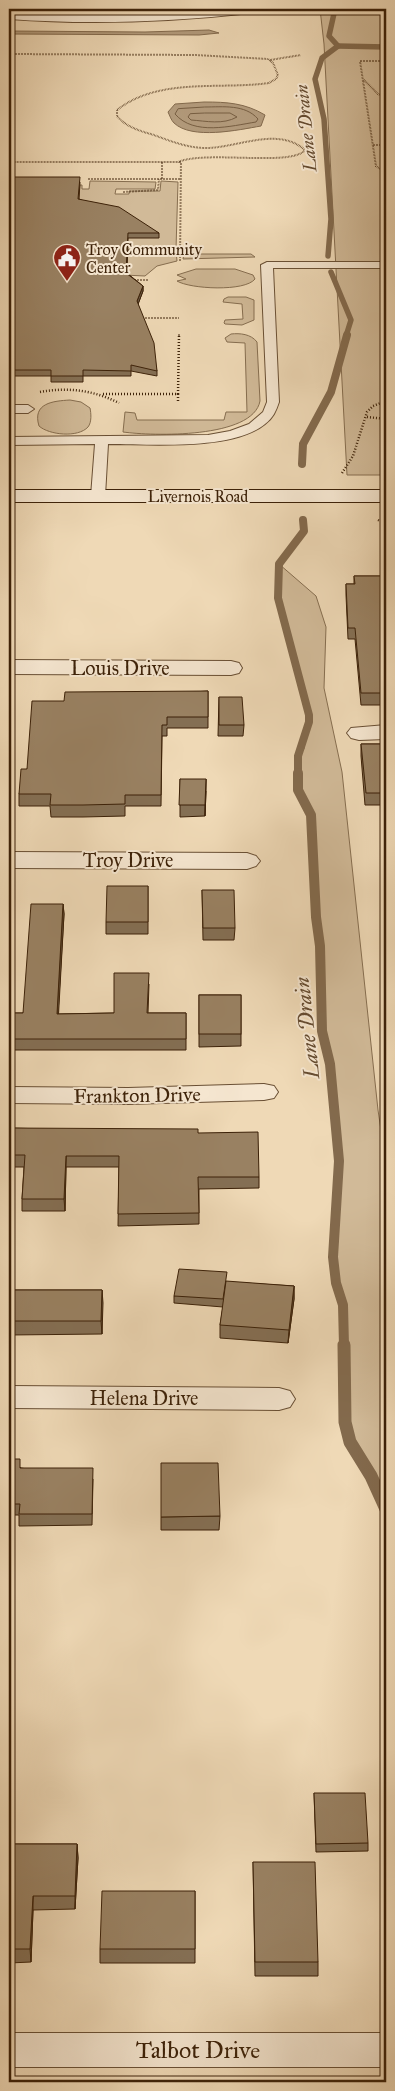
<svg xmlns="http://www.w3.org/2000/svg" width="395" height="2091" viewBox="0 0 395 2091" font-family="'IM FELL Great Primer',serif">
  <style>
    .green { fill: #d1ba98; stroke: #866e50 }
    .water { fill: #b29a7b; stroke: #836a4d }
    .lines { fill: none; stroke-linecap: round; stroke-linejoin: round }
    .shore { stroke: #775e42; stroke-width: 1 }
    .stream-far3 { stroke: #836a4d; stroke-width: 5.5 }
    .stream-far2 { stroke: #836a4d; stroke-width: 8 }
    .stream-far1 { stroke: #836a4d; stroke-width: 10 }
    .stream { stroke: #836a4d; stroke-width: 13 }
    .lane-casing { stroke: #694f34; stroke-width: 2 }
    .street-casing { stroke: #694f34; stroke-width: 2 }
    .secondary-casing { stroke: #3c2108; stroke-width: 2 }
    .path-far1 { stroke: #3c2108; stroke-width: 2; stroke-dasharray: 0.5 1; stroke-linecap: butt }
    .path { stroke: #3c2108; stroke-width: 2.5; stroke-dasharray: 1 2; stroke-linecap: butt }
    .lane { fill: #f5e6d0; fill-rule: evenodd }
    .street { fill: #f5e6d0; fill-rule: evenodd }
    .secondary { fill: #f5e6d0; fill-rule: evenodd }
    .wall { fill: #846f54; stroke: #3c2108 }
    .shaded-wall { fill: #6b5a45; stroke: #3c2108 }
    .building { fill: #998162; stroke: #3c2108 }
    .labels { text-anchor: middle; stroke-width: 4; stroke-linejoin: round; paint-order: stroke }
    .far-poi-label { font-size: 16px; fill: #3c2108; stroke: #f5e6d0; text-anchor: start }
    .far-street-label { font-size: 16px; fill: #3c2108; stroke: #f5e6d0 }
    .far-water-label { font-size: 18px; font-style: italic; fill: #654b30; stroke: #f5e6d0 }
    .street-label { font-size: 20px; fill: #3c2108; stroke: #f5e6d0 }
    .water-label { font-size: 21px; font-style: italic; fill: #654b30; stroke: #f5e6d0 }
    .near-street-label { font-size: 24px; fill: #3c2108; stroke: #f5e6d0 }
  </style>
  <rect width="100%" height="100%" fill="#efd9b6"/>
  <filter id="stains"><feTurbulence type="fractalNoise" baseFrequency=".004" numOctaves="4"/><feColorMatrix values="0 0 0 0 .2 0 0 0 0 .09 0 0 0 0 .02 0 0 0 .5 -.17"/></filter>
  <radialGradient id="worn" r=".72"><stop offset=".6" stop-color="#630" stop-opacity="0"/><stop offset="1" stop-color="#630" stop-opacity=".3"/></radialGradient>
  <!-- green -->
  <g class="green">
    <polygon points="320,9 386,9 386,475 347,475 324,44"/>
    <polygon points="90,181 156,182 155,189 116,189 115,194 129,194 129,191 160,191 161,181 178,182 176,249 128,248 77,214 80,185 82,185 82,189 89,189"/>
    <polygon points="125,250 176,251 177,261 157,266 145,276 123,275"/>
    <polygon points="184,254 251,254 255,257 183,259"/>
    <path d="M196,269H235L253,275L255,279C245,292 190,289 177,281L186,279L177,275Z"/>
    <polygon points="228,297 246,297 254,300 254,320 242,325 225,324 224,323 225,320 243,319 242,304 223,302 224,299"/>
    <path d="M231,334C240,333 251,334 257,342L260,401C253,439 152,436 123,432L125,412L135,413L137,420H224L226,412H247L245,343L227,342L225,338Z"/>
    <path d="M70,400L81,402L90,408C91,413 92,422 88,427C78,438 49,435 39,426C32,403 53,401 70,400Z"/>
    <polygon points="279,564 316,596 326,627 324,688 342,772 378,1110 386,1164 386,1509 371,1476 350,1442 345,1422 343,1305 336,1283 333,1257 339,1161 334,1099 330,1064 320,1025 320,946 316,917 311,815 298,790 295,779 298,756 304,749 309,715 290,649 278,598"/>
  </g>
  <!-- water -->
  <g class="water">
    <polygon points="209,30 219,33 199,35 9,34 9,31 145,32"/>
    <path d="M204,102C227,102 245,103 265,115L261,126C238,130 192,140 174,123C171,120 170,116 168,112L175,104Z"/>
  </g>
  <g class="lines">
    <!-- shore -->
    <g class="shore">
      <path d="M205,107C223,107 245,104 258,119L256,122C231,126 194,136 175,114L178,109Z"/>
      <path d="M205,113H230L237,117C223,125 206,121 191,120L188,117L190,114Z"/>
    </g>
    <!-- stream-far3 -->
    <g class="stream-far3">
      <polyline points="338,46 386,47"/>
      <polyline points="328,256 331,219 324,119 315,79 322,58 338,46 329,36 335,9"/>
      <polyline points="331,272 351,320 346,336"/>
    </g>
    <!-- stream-far2 -->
    <g class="stream-far2">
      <polyline points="302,464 303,444 331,392 347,335"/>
      <polyline points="298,774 298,756 309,722 309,715 278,598 279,564 304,531 303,520"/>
    </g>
    <!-- stream-far1 -->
    <polyline class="stream-far1" points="298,773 298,790 311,815 316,917 320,946 322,1031 330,1064 339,1161 333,1257 336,1283 343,1305 344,1346"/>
    <!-- stream -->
    <polyline class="stream" points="344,1345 345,1422 350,1442 371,1476 386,1509"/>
    <defs>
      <g id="lane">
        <path d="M267,262H386V268H273L279,402C276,411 273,418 265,424C232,451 150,444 108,444L105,496L98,500L91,496L95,444L9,445V437L208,435L230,431L249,424L263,412L267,402L261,265Z"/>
        <polygon points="9,405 28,405 34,409 28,413 9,413"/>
      </g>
      <g id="street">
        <path d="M212,9H258L256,12L251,13C170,22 90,25 9,19V11L99,14Z"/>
        <polygon points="9,660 231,661 239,663 242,668 239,673 231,675 9,674"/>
        <polygon points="386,725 386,739 359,740 351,738 347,733 351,728"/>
        <polygon points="9,852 247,853 256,856 260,861 256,866 247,869 9,868"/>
        <polygon points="264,1084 274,1086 278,1092 274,1098 264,1100 128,1104 9,1103 9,1087 128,1088"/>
        <polygon points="9,1386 279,1388 290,1391 295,1399 290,1407 279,1410 9,1408"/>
        <rect x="9" y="2033" width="377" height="34"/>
      </g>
      <rect id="secondary" x="9" y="490" width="377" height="12"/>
    </defs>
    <!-- lane casing -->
    <use href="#lane" class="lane-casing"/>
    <!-- street casing -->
    <use href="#street" class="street-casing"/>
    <!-- secondary casing -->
    <use href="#secondary" class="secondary-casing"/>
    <!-- path-far1 -->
    <g class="path-far1">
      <path d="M9,54L195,55L268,59L273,63L278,75L276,79L269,83C219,90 159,77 117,110V116C126,127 140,131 154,135C170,141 188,148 206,148C237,148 278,126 305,150C292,167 206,150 178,162H9"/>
      <polyline points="270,60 301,55"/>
      <polyline points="386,61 360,61 376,166 386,173"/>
      <polyline points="364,80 378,94 386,98"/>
      <polyline points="373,145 386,145"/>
      <polyline points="162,162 162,179"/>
      <polyline points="179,162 181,162 180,261"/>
      <polyline points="88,179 181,179"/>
      <polyline points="123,192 158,190 159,179"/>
      <polyline points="125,250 180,250"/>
      <polyline points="131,280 148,280"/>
      <polyline points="142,318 179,318"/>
      <polyline points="179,336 179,334"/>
    </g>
    <!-- path -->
    <g class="path">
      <path d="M40,392C68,387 93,390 119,403"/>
      <polyline points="103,394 178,394 179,335"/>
      <polyline points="178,394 178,402"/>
      <polyline points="367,417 386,419"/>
      <polyline points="342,473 353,456 367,412 373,406 386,401"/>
      <polyline points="378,520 386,524"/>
    </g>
    <!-- lane -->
    <use href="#lane" class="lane"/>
    <!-- street -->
    <use href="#street" class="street"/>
    <!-- secondary -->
    <use href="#secondary" class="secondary"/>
  </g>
  <!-- wall -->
  <g class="wall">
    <polygon points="9,177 80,182 79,199 159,233 159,238 128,238 127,273 143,286 143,291 138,304 157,371 157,376 131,371 131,376 83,376 83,382 51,382 51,376 9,376"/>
    <polygon points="354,576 386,576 386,705 361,705 355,639 348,639 346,595 346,584 354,584"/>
    <polygon points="208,691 208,728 167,728 167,736 162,736 161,806 125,806 125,816 83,817 51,817 50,806 19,806 19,794 27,769 64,701"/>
    <polygon points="219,697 244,725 243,736 218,736"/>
    <polygon points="361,744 386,744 386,805 365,805 361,756"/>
    <polygon points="180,779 206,791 205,816 180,817"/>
    <polygon points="148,886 148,934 106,934 106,922"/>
    <polygon points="202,890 235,928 234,940 203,940"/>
    <polygon points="63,904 64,914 58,1014 114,1013 149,984 148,1013 186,1013 186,1050 9,1050 9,1013 23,1013"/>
    <polygon points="199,995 241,995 241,1046 199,1047"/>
    <polygon points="9,1128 198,1133 259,1177 259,1188 199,1189 199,1224 118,1226 119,1167 66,1167 65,1211 22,1211 22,1199 24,1167 9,1167"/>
    <polygon points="227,1282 294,1286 294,1299 288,1343 220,1338 220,1325 223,1307 174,1303 174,1296"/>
    <polygon points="9,1290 102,1290 102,1334 9,1335"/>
    <polygon points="9,1459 21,1468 93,1479 92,1525 19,1526 19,1515 9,1515"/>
    <polygon points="220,1516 219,1530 161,1530 161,1517"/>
    <polygon points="314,1793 368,1843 368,1851 316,1852"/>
    <polygon points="9,1844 77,1844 78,1858 75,1909 33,1910 31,1962 9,1963"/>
    <polygon points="253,1862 318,1962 318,1976 255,1976"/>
    <polygon points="195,1891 195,1963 100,1963 100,1949"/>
  </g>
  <!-- shaded-wall -->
  <g class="shaded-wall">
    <polygon points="143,286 143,291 137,307 137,301"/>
    <polygon points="206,779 206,791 205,816 205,805"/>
    <polygon points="63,904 64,914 58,1024 57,1014"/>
    <polygon points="66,1156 66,1167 65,1211 64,1199"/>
    <polygon points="294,1286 294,1299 288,1343 289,1330"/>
    <polygon points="102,1290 103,1303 102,1334 101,1321"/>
    <polygon points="77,1844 78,1858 75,1909 75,1896"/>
    <polygon points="33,1896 33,1910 31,1962 30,1949"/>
  </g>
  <!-- building -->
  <g class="building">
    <polygon points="9,177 80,177 78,199 119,207 159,233 128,233 126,273 143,286 137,301 154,343 157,371 131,365 131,371 83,370 83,376 51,376 51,370 9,370"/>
    <polygon points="354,576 386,576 386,693 361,693 355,628 348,628 346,584 355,584"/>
    <polygon points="208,691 208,717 167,717 167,725 162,725 161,795 125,795 125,804 83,805 50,805 51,794 19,794 21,769 27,769 32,701 64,701 65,692"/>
    <polygon points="219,697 242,697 244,725 219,725"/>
    <polygon points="361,744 386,744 386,793 366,793"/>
    <polygon points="180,779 206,779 205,805 179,805"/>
    <polygon points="107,886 148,886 148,922 106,922"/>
    <polygon points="202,890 234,890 235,928 203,928"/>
    <polygon points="31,904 63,904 57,1014 114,1013 114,973 149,973 147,1013 186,1013 186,1039 9,1039 9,1013 23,1013"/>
    <rect x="199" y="995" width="42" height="39"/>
    <polygon points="9,1128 198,1129 198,1133 258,1132 259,1177 198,1177 199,1213 118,1214 119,1156 66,1156 64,1199 22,1199 25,1155 9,1155"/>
    <polygon points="179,1269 227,1272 223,1299 174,1296"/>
    <polygon points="226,1281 294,1286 289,1330 220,1325"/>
    <polygon points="9,1290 102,1290 101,1321 9,1321"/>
    <polygon points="9,1459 20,1459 20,1468 93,1468 92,1514 19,1514 20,1504 9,1504"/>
    <polygon points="161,1463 218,1463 220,1516 161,1517"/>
    <polygon points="314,1793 365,1793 368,1843 316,1844"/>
    <polygon points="9,1844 77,1844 75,1896 33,1896 30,1949 9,1949"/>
    <polygon points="253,1862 315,1862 318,1962 255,1962"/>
    <polygon points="102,1891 195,1891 195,1949 100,1949"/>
  </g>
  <!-- icons -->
  <defs>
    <symbol id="civic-pin" viewBox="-11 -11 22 30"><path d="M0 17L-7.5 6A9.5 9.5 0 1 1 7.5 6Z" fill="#8f2418" stroke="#f5e6d0"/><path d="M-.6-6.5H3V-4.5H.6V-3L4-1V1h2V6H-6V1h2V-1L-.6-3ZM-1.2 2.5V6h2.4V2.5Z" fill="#fff"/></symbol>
  </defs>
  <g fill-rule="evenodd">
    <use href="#civic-pin" x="51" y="242" width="32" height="43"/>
  </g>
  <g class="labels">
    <!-- far-poi labels -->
    <g class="far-poi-label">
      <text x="86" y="255">Troy Community<tspan x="86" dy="18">Center</tspan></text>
    </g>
    <!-- far-street labels -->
    <g class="far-street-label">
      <text x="198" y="502">Livernois Road</text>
    </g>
    <!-- far-water labels -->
    <g class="far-water-label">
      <text transform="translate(306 128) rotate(-96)" y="6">Lane Drain</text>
    </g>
    <!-- street labels -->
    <g class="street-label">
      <text x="120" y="675">Louis Drive</text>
      <text x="128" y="867">Troy Drive</text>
      <text transform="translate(137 1095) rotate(-1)" y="7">Frankton Drive</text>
      <text x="144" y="1405">Helena Drive</text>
    </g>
    <!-- water labels -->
    <g class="water-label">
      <text transform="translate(307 1028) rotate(-96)" y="7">Lane Drain</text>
    </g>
    <!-- near-street labels -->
    <g class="near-street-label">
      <text x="198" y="2058">Talbot Drive</text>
    </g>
  </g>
  <!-- margin -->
  <rect width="395" height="2091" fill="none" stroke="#efd9b6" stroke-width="30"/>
  <rect x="10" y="10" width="375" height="2071" fill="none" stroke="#3c2108" stroke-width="2.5"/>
  <rect x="15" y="15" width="365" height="2061" fill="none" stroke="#3c2108"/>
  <rect width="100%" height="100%" filter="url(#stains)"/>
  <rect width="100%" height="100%" fill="url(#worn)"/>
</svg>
